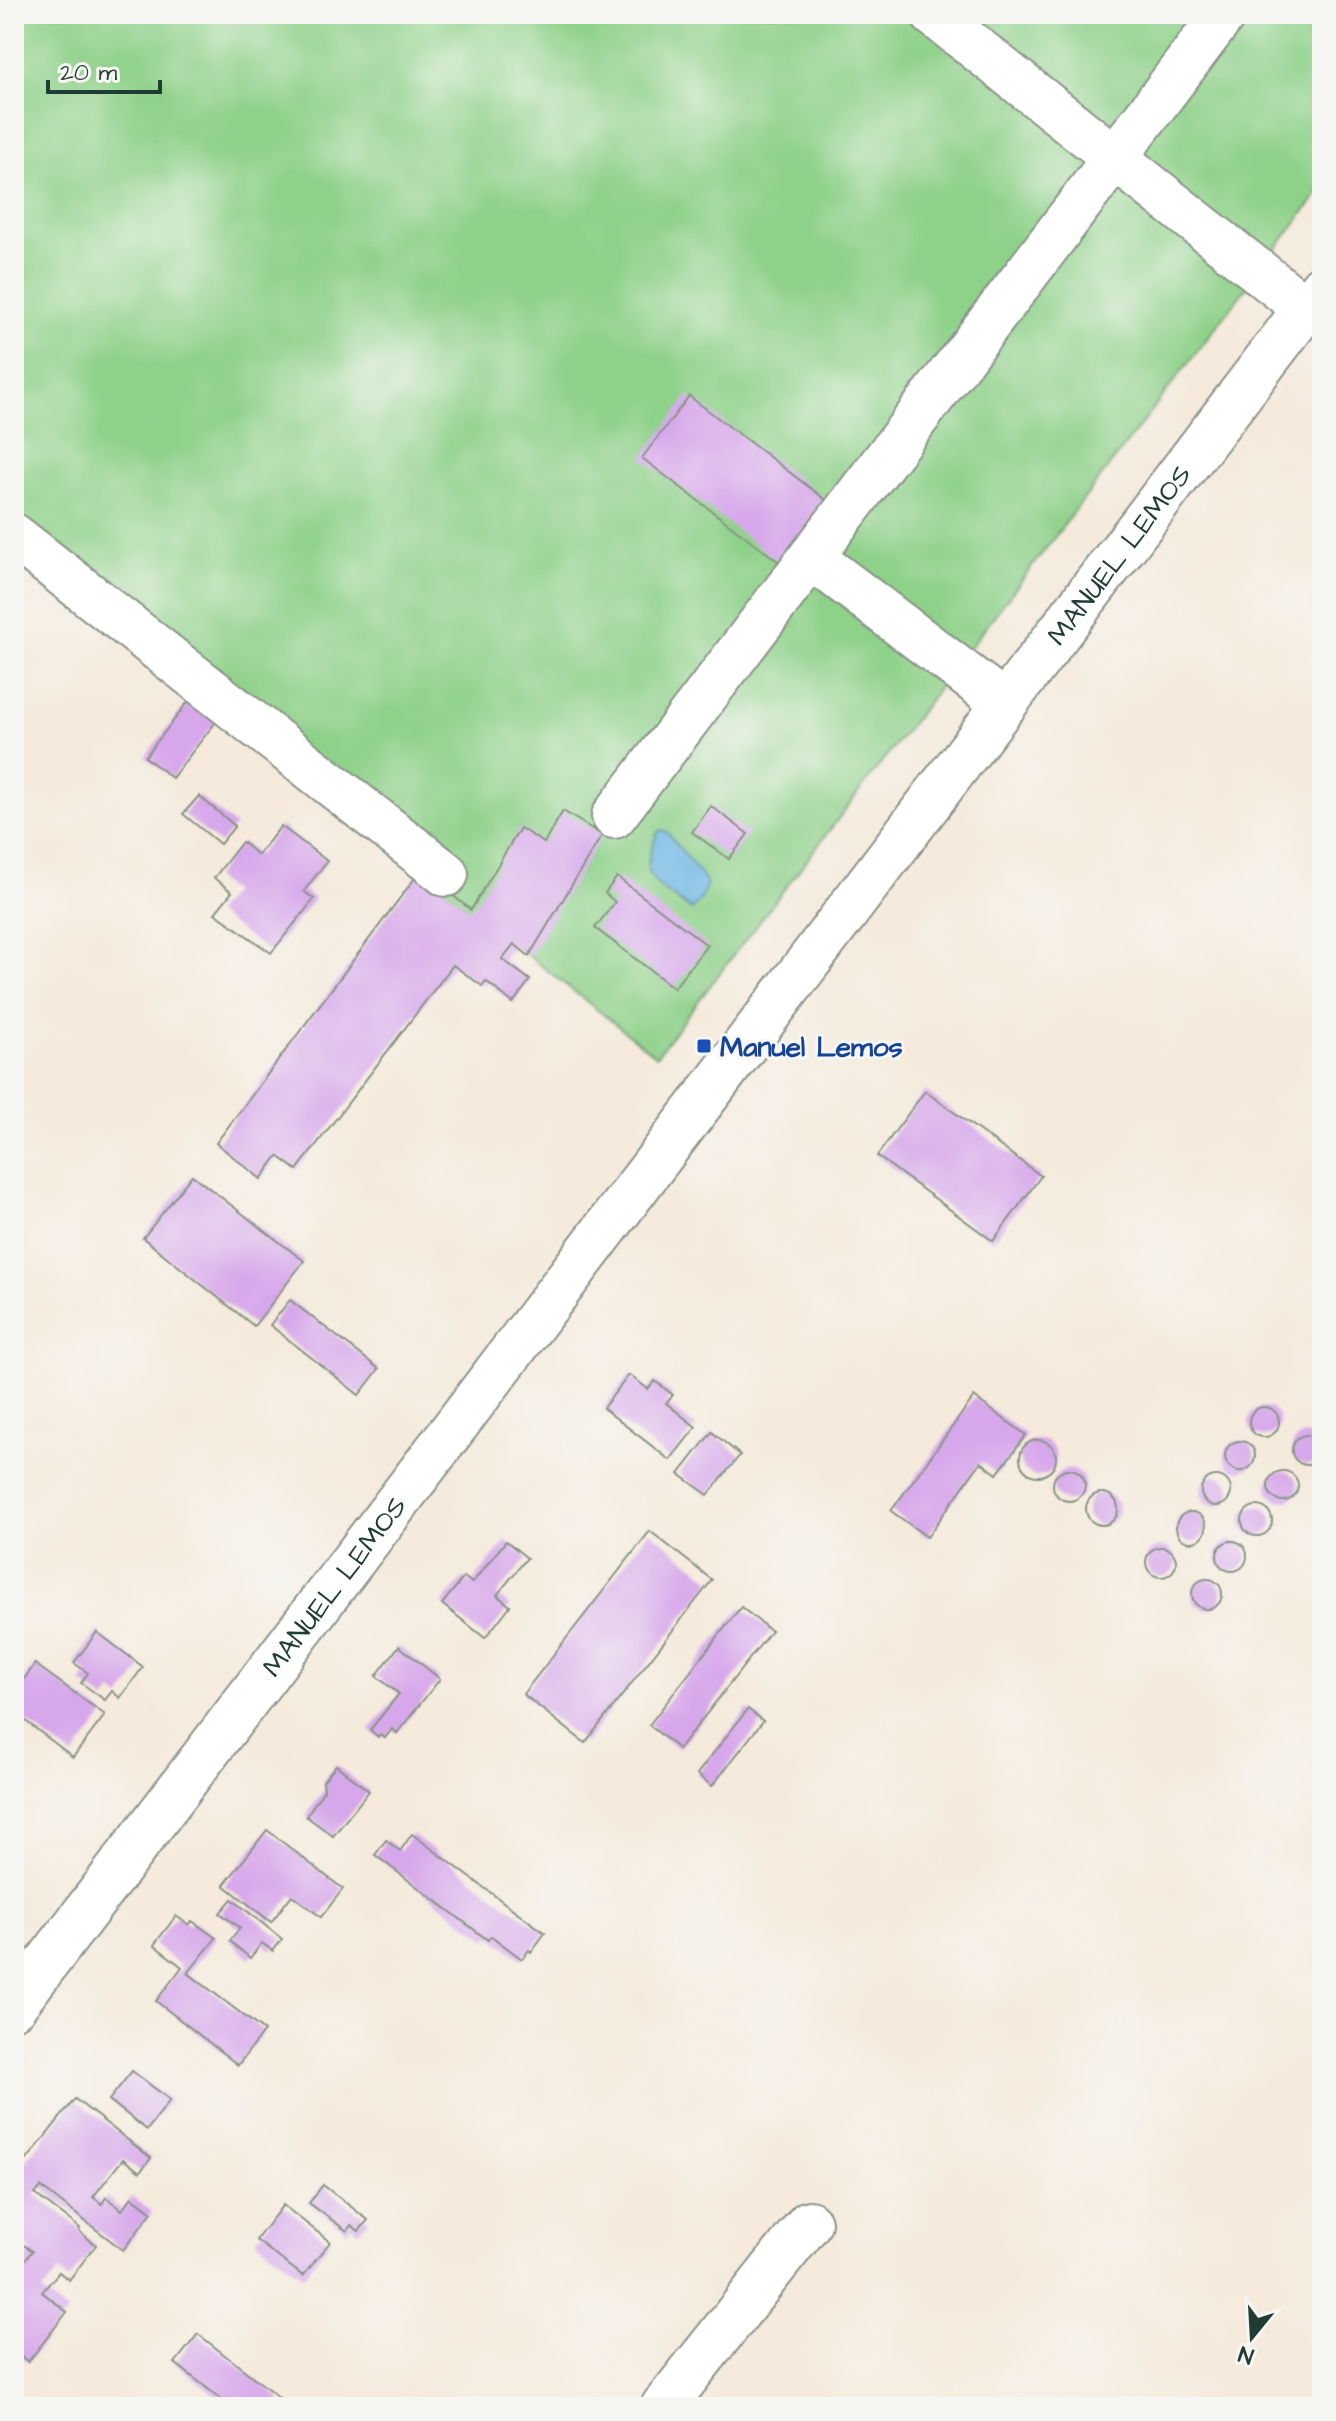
<svg xmlns="http://www.w3.org/2000/svg" width="1336" height="2421" viewBox="0 0 1336 2421" font-family="'Architects Daughter',sans-serif">
  <style>
    .green { fill: #8ed189; stroke: #56875e; stroke-width: 2 }
    .water { fill: #6cb6e5; stroke: #467a8c; stroke-width: 2 }
    .building { fill: #d7a7eb }
    .lines { fill: none; stroke-linecap: round; stroke-linejoin: round }
    .minor-casing { stroke: #8a9488; stroke-width: 48 }
    .minor { stroke: #fff; stroke-width: 44 }
    .transit-dot { fill: #1a4fb4; stroke: #f6f6f2; stroke-width: 3 }
    .labels { text-anchor: middle; stroke-width: 6; stroke-linejoin: round; paint-order: stroke }
    .street-label { font-size: 28px; fill: #1f3d34; stroke: #f6f6f2 }
    .transit-label { font-size: 28px; font-weight: bold; fill: #164399; stroke: #f6f6f2; text-anchor: start }
  </style>
  <rect width="100%" height="100%" fill="#f6f6f2"/>
  <filter id="ink" filterUnits="userSpaceOnUse"><feTurbulence type="fractalNoise" baseFrequency=".0125" numOctaves="2"/><feDisplacementMap in="SourceGraphic" scale="16" xChannelSelector="R" yChannelSelector="G"/><feConvolveMatrix kernelMatrix="1 2 1 2 8 2 1 2 1" color-interpolation-filters="sRGB"/></filter>
  <filter id="wash" filterUnits="userSpaceOnUse"><feTurbulence type="fractalNoise" baseFrequency=".006" numOctaves="4" result="noise"/><feDisplacementMap in="SourceGraphic" scale="32" xChannelSelector="R" yChannelSelector="G"/><feGaussianBlur stdDeviation="1.8" result="paint"/><feColorMatrix in="noise" values="0 0 0 0 0 0 0 0 0 0 0 0 0 0 0 0 0 1.4 0 .05"/><feComposite in="paint" operator="in"/></filter>
  <g filter="url(#wash)">
    <rect width="100%" height="100%" fill="#f5eadb"/>
    <!-- green -->
    <polygon class="green" points="14,14 1322,14 1322,189 656,1056 14,551"/>
    <!-- water -->
    <path class="water" d="M661,830L667,832L707,883L701,899L692,910C677,899 648,885 648,865C648,855 654,843 657,833Z"/>
    <g id="blocks">
      <!-- building -->
      <g class="building">
        <polygon points="689,396 830,503 783,565 642,458"/>
        <polygon points="195,693 222,714 172,778 145,757"/>
        <polygon points="199,796 235,826 220,844 183,814"/>
        <polygon points="711,806 748,834 729,859 692,832"/>
        <polygon points="563,811 602,835 529,956 514,944 502,959 530,980 513,1003 486,981 482,986 453,965 297,1170 278,1156 261,1179 216,1143 421,870 471,910 520,828 544,843"/>
        <polygon points="281,826 327,861 304,891 314,899 271,953 215,913 232,892 214,878 242,842 258,855"/>
        <polygon points="617,877 707,945 674,988 595,928 615,902 605,893"/>
        <polygon points="925,1091 1041,1176 993,1241 877,1156"/>
        <polygon points="192,1175 304,1261 254,1326 143,1238"/>
        <polygon points="290,1300 379,1369 359,1395 270,1325"/>
        <polygon points="629,1375 648,1389 655,1381 673,1395 666,1403 696,1427 670,1460 603,1408"/>
        <polygon points="974,1397 1026,1435 997,1474 981,1462 927,1537 891,1511"/>
        <circle cx="1264" cy="1422" r="15"/>
        <polygon points="712,1432 740,1455 708,1495 679,1474"/>
        <circle cx="1307" cy="1450" r="15"/>
        <circle cx="1038" cy="1458" r="18"/>
        <circle cx="1240" cy="1456" r="15"/>
        <circle cx="1069" cy="1485" r="16"/>
        <circle cx="1283" cy="1486" r="15"/>
        <circle cx="1216" cy="1491" r="15"/>
        <circle cx="1102" cy="1509" r="16"/>
        <circle cx="1257" cy="1521" r="15"/>
        <circle cx="1191" cy="1527" r="15"/>
        <polygon points="650,1531 712,1580 585,1743 523,1694"/>
        <polygon points="506,1541 527,1558 497,1595 510,1606 485,1638 442,1604 464,1577 472,1583"/>
        <circle cx="1232" cy="1556" r="15"/>
        <circle cx="1161" cy="1562" r="15"/>
        <circle cx="1207" cy="1594" r="15"/>
        <polygon points="741,1607 771,1631 679,1749 649,1725"/>
        <polygon points="97,1632 143,1667 120,1698 112,1691 105,1700 87,1687 81,1683 88,1673 74,1663"/>
        <polygon points="399,1646 440,1679 397,1733 392,1729 385,1738 381,1735 378,1737 370,1730 399,1694 376,1676"/>
        <polygon points="35,1664 105,1715 73,1757 14,1712 14,1693"/>
        <polygon points="748,1709 763,1721 712,1786 697,1774"/>
        <polygon points="336,1765 369,1791 333,1836 306,1816 324,1790 323,1781"/>
        <polygon points="267,1830 343,1889 321,1917 292,1895 271,1922 224,1885"/>
        <polygon points="412,1834 545,1933 531,1952 529,1950 522,1959 491,1936 488,1940 375,1855 386,1840 400,1851"/>
        <polygon points="232,1899 282,1939 273,1951 262,1943 250,1958 230,1941 240,1928 220,1913"/>
        <polygon points="176,1916 189,1925 192,1921 216,1938 188,1973 264,2031 238,2065 156,2001 182,1967 154,1945"/>
        <polygon points="132,2071 170,2100 147,2130 109,2100"/>
        <polygon points="75,2099 151,2158 140,2172 123,2159 93,2197 102,2204 106,2197 122,2210 132,2197 152,2212 123,2250 41,2187 35,2194 80,2228 79,2231 96,2245 69,2280 59,2272 42,2292 67,2312 28,2362 14,2351 14,2270 16,2271 32,2251 14,2238 14,2176"/>
        <polygon points="323,2185 368,2220 359,2231 351,2225 347,2231 309,2203"/>
        <polygon points="283,2205 330,2242 303,2276 256,2240"/>
        <polygon points="198,2334 281,2399 275,2407 231,2407 175,2363"/>
      </g>
    </g>
  </g>
  <g filter="url(#ink)">
    <use href="#blocks" fill-opacity="0" stroke="#8a9488" stroke-width="2"/>
    <g class="lines">
      <defs>
        <g id="minor">
          <polyline points="933,14 1306,309"/>
          <polyline points="14,536 446,874"/>
          <polyline points="811,557 1005,704"/>
          <polyline points="614,816 1224,14"/>
          <path id="s1" d="M14,2006L1322,287"/>
          <polyline points="663,2407 809,2223"/>
        </g>
      </defs>
      <!-- minor casing -->
      <use href="#minor" class="minor-casing"/>
      <!-- minor -->
      <use href="#minor" class="minor"/>
    </g>
  </g>
  <!-- markers -->
  <rect class="transit-dot" x="696" y="1038" width="16" height="16" rx="4"/>
  <g class="labels">
    <!-- street labels -->
    <g class="street-label">
      <text dy="10" stroke="none"><textPath href="#s1" startOffset="1824">MANUEL LEMOS</textPath></text>
      <text dy="10" stroke="none"><textPath href="#s1" startOffset="528">MANUEL LEMOS</textPath></text>
    </g>
    <!-- transit labels -->
    <g class="transit-label">
      <text x="720" y="1056">Manuel Lemos</text>
    </g>
  </g>
  <!-- margin -->
  <rect width="1336" height="2421" fill="none" stroke="#f6f6f2" stroke-width="48"/>
  <!-- north arrow -->
  <g transform="translate(1252 2337) rotate(198)" stroke="#f6f6f2" stroke-width="6" paint-order="stroke">
  <path d="M0-6L14 30L0 20L-14 30Z" fill="#1f3d34"/>
  <text y="-12" font-size="22" font-weight="bold" text-anchor="middle" fill="#1f3d34">N</text>
  </g>
  <!-- scale -->
  <path d="M48 80v12h112v-12" fill="none" stroke="#1f3d34" stroke-width="4"/>
  <text x="60" y="80" font-size="24" fill="#1f3d34" stroke="#f6f6f2" stroke-width="6" paint-order="stroke">20 m</text>
</svg>
